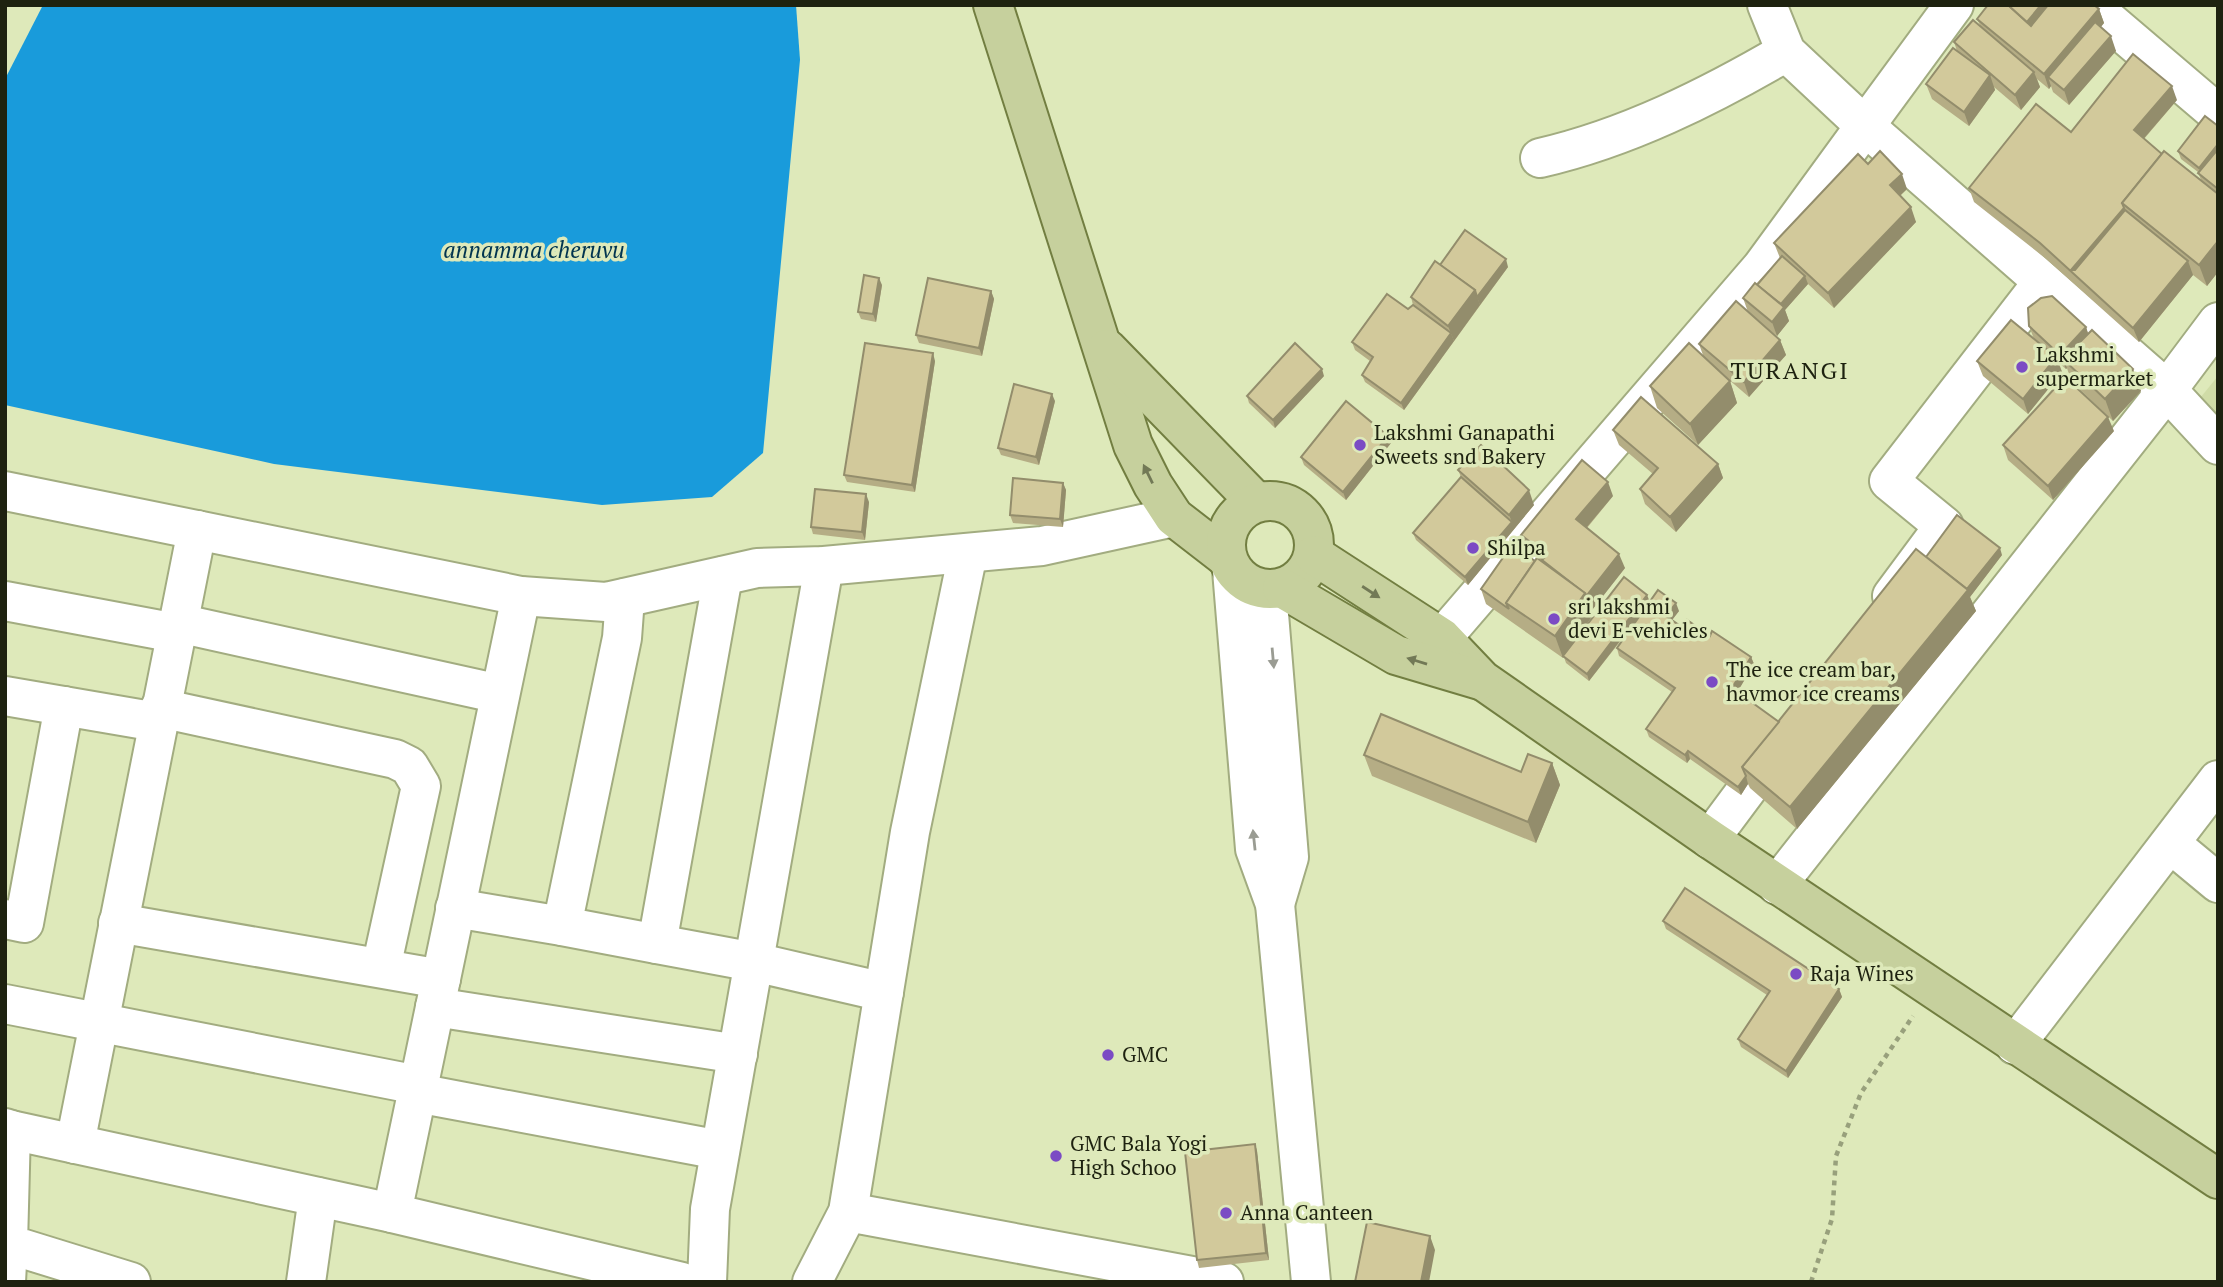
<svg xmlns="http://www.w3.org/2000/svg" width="2223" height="1287" viewBox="0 0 2223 1287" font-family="'PT Serif',serif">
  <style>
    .built { fill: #d0dca7 }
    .water { fill: #199bdb }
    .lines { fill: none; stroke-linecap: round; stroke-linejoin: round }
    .minor-casing { stroke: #a2ac80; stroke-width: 42 }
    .major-casing { stroke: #727e41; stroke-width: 42 }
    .path { stroke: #98a07c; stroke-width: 4.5; stroke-dasharray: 5 5; stroke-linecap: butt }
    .minor { stroke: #fff; stroke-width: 38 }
    .major { stroke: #c6d09d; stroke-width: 38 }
    .wall { fill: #b5ad85 }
    .shaded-wall { fill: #938d6c }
    .building { fill: #d2c99b; stroke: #938d6c; stroke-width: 2 }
    .oneway { fill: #727956 }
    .oneway2 { fill: #9a9c93 }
    .poi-dot { fill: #7b4bc4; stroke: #dee9ba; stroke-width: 2.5 }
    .labels { text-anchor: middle; stroke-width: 7; stroke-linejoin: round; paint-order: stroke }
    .poi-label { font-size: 21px; fill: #1e2210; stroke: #dee9ba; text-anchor: start }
    .water-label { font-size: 23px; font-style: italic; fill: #01344f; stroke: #dee9ba }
    .quarter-label { font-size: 24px; letter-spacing: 2px; fill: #1e2210; stroke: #dee9ba }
  </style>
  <rect width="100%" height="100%" fill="#dee9ba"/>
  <!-- built -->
  <polygon class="built" points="2218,376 2218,429 2192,408"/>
  <!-- water -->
  <polygon class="water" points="43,5 796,5 800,60 763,453 712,497 602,505 274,464 5,405 5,79"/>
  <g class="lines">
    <defs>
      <g id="minor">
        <polyline points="1767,5 1786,52 1865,126 1954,5"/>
        <polyline points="2090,5 2218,114"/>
        <path d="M1540,158C1627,138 1709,97 1786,52"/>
        <polyline points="2218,322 2167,390 2218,445"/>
        <polyline points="5,491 521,596 606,602 757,568 824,566 1042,546 1174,517"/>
        <polyline points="1232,570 1255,849 1275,904 1311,1282"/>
        <polyline points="723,576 657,944 754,962 884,992"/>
        <polyline points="1267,590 1289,857 1275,904"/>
        <polyline points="521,596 392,1213 682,1282"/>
        <polyline points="1892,596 1944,526 1889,481 2042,283"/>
        <polyline points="625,598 622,638 562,926 657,944"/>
        <polyline points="5,601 176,633"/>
        <polyline points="178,623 500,694"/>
        <polyline points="1442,638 1762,267 1865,126 2167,390 1777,885"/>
        <polyline points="5,696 157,722"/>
        <polyline points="160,708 395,759 409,766 421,786 381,968"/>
        <polyline points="1710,839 1780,745"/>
        <polyline points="2171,844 2218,883"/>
        <polyline points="455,908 562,926"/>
        <polyline points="5,919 24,923 64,706"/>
        <polyline points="118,923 441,979"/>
        <polyline points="5,1004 418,1085"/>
        <polyline points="435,1007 738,1054"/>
        <polyline points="2015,1045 2218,780"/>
        <polyline points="417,1093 720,1150"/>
        <polyline points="5,1128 11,1130 8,1244 131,1282"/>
        <polyline points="11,1130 392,1213"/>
        <polyline points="75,1144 197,530"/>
        <polyline points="848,1212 1224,1282"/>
        <polyline points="6,1282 8,1244"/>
        <polyline points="306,1282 318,1197"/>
        <polyline points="707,1282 710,1209 824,566"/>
        <polyline points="812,1282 848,1212 910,832 968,553"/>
      </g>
      <g id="major">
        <polyline points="993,5 1133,445 1153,485 1174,517 1227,558"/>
        <polyline points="1107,349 1256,502"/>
        <circle cx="1270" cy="545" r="44"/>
        <polyline points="1314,555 1442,638 1482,680 1710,839 2218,1179"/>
        <polyline points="1282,588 1396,655 1480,680"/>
      </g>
    </defs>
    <!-- minor casing -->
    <use href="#minor" class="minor-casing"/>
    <!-- major casing -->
    <use href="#major" class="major-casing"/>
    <!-- path -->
    <polyline class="path" points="1811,1282 1832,1219 1836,1156 1861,1093 1913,1016"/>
    <!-- minor -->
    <use href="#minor" class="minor"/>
    <!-- major -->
    <use href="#major" class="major"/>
  </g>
  <!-- wall -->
  <g class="wall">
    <polygon points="2099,9 2104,23 2101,27 2116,51 2069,105 2053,92 2051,86 2049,89 2037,79 2040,87 2021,110 1994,87 1995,90 1969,126 1932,99 1926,84 1957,51 1954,42 1980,25 1977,19"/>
    <polygon points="2177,100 2144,139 2162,154 2201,180 2198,172 2181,159 2178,151 2218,126 2218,272 2207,286 2193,275 2139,342 2045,258 1974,202 1969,188 2071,132"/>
    <polygon points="1868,164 1907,189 1900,196 1916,222 1834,308 1808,284 1785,310 1789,321 1777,336 1764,326 1780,340 1786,355 1749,397 1713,366 1730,381 1737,403 1698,445 1657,408 1650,386 1704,358 1699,344 1748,312 1743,298 1780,258 1774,243"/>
    <polygon points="1440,265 1508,267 1404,410 1365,382 1362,375 1370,361 1355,350 1352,342 1408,309 1413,305 1411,297"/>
    <polygon points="882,285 876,322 861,319 858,312"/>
    <polygon points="991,291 994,299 982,356 919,343 916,335"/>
    <polygon points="2029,326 2086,327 2088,334 2133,369 2141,391 2113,421 2071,381 2067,368 2066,369 2059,363 2062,372 2028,414 1983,376 1977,361 2034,339"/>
    <polygon points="935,361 915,492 847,482 844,475"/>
    <polygon points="1324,376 1275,428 1249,403 1247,396"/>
    <polygon points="1055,401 1039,465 1001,455 998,448"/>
    <polygon points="1613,430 1718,464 1723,478 1676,532 1645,504 1640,489 1653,474 1619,445"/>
    <polygon points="2114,431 2053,500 2008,460 2003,445"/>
    <polygon points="1391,443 1346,500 1304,465 1301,457"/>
    <polygon points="1458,470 1534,505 1468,585 1416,540 1413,533 1461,477"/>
    <polygon points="1063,483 1066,490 1063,527 1013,523 1010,515"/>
    <polygon points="1613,496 1587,528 1625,568 1592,610 1591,609 1593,615 1577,637 1650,602 1679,611 1672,620 1682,627 1710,636 1751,657 1754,664 1737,692 1779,722 1926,557 2002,555 1970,597 1976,611 1797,829 1750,788 1748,784 1741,795 1690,759 1687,763 1649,737 1646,729 1672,692 1619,656 1617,648 1641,615 1589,681 1566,663 1564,657 1563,658 1486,604 1481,589 1540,560 1527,549 1521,535"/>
    <polygon points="869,502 865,540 813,534 811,527"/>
    <polygon points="1364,755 1521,772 1552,763 1560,785 1536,843 1372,776"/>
    <polygon points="1663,921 1839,989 1842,997 1788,1078 1741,1047 1738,1039 1767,995 1666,929"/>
    <polygon points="1255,1144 1257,1151 1269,1260 1199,1268 1197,1260"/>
  </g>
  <!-- shaded-wall -->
  <g class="shaded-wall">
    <polygon points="2041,5 2050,5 2028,32 2025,24"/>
    <polygon points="2099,9 2104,23 2054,82 2048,77 2051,86 2049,89 2044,74"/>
    <polygon points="2111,36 2116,51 2069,105 2064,90"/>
    <polygon points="2034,72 2040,87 2021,110 2015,95"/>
    <polygon points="1990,75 1995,90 1969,126 1964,112"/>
    <polygon points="2172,86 2177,100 2139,144 2134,130"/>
    <polygon points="2218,144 2218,155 2202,175 2199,168"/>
    <polygon points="1902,174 1907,189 1895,200 1890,185"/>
    <polygon points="1911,207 1916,222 1834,308 1828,293"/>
    <polygon points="2124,208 2129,223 2080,280 2071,270"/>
    <polygon points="2218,241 2218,272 2207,286 2199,265"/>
    <polygon points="1506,259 1508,267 1480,305 1477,297"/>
    <polygon points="2188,261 2193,275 2139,342 2133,328"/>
    <polygon points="1805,276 1808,284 1785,310 1789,321 1777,336 1772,322 1778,307"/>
    <polygon points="879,278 882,285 876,322 873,314"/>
    <polygon points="1475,290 1480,305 1454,341 1448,326"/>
    <polygon points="991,291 994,299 982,356 979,348"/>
    <polygon points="2086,327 2091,342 2063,359 2067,368 2066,369 2060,355"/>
    <polygon points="1451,333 1454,341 1404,410 1401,403"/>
    <polygon points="1780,340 1786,355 1749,397 1744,382"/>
    <polygon points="933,353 935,361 915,492 912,485"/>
    <polygon points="2056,357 2062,372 2028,414 2023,399"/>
    <polygon points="1322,369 1324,376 1275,428 1273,420"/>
    <polygon points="2133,369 2141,391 2113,421 2105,399"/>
    <polygon points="1730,381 1737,403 1698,445 1690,424"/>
    <polygon points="1052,394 1055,401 1039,465 1036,457"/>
    <polygon points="2108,417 2114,431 2053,500 2048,486"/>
    <polygon points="1388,436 1391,443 1346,500 1343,492"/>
    <polygon points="1718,464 1723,478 1676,532 1670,517"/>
    <polygon points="1608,482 1613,496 1581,534 1576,519"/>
    <polygon points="1063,483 1066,490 1063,527 1060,519"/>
    <polygon points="1529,490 1534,505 1468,585 1465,577 1512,522 1509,515"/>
    <polygon points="866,494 869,502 865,540 862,532"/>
    <polygon points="2000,548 2002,555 1970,597 1976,611 1797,829 1790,807"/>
    <polygon points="1619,554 1625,568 1592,610 1587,595"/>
    <polygon points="1585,593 1593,615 1563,658 1555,636"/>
    <polygon points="1647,595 1650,602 1589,681 1587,674"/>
    <polygon points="1676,603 1679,611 1669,624 1666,616"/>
    <polygon points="1751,657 1754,664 1735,696 1732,688"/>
    <polygon points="1688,751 1690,759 1687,763 1685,755"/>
    <polygon points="1552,763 1560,785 1536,843 1528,822"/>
    <polygon points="1746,776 1748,784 1741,795 1738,787"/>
    <polygon points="1839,989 1842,997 1788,1078 1786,1071"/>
    <polygon points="1255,1144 1257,1151 1269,1260 1266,1253"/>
    <polygon points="1430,1236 1435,1250 1429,1282 1421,1282"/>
  </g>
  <!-- building -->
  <g class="building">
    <polygon points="1988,5 2008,5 2031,26 2048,5 2094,5 2099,9 2044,74 1977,19"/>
    <polygon points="2008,5 2041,5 2027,22"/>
    <polygon points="1973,20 2034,72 2015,95 1954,42"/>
    <polygon points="2095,22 2111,36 2064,90 2048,77"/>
    <polygon points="1953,48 1990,75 1964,112 1926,84"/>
    <polygon points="2133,54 2172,86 2134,130 2162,154 2122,203 2124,208 2071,270 2075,270 2125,210 2188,261 2133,328 2040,243 1969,188 2036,104 2071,132"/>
    <polygon points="2205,116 2218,126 2218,144 2199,168 2178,151"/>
    <polygon points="2218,149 2218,189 2198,173"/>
    <polygon points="1880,151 1902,174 1890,185 1911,207 1828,293 1774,243 1858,154 1868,164"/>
    <polygon points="2164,151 2218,194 2218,241 2199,265 2122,203"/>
    <polygon points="1465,230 1506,259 1477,297 1475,290 1440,265"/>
    <polygon points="1782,256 1805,276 1781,304 1757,285"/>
    <polygon points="1435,261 1475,290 1448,326 1411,297"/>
    <polygon points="864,275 879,278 873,314 858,312"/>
    <polygon points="928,278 991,291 979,348 916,335"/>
    <polygon points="1755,283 1784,307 1772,322 1743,298"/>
    <polygon points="1387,294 1408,309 1413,305 1451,333 1401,403 1362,375 1373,357 1352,342"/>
    <polygon points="2052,296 2086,327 2060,355 2029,326 2028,308 2041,298"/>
    <polygon points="1736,301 1780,340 1744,382 1699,344"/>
    <polygon points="2011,320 2056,357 2023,399 1977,361"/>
    <polygon points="2092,330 2133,369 2105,399 2063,359"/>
    <polygon points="865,343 933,353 912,485 844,475"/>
    <polygon points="1295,343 1322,369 1273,420 1247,396"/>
    <polygon points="1689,343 1730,381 1690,424 1650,386"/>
    <polygon points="2065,377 2108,417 2048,486 2003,445"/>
    <polygon points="1014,384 1052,394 1036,457 998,448"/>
    <polygon points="1641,397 1718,464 1670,517 1640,489 1658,468 1613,430"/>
    <polygon points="1346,401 1388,436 1343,492 1301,457"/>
    <polygon points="1481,445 1529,490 1509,515 1458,470"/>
    <polygon points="1582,460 1608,482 1576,519 1619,554 1587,595 1542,560 1547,555 1521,535"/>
    <polygon points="1461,477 1512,522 1465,577 1413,533"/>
    <polygon points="1013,478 1063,483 1060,519 1010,515"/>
    <polygon points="815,489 866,494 862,532 811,527"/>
    <polygon points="1957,515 2000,548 1967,589 1926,557"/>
    <polygon points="1512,545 1535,561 1506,603 1509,609 1481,589"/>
    <polygon points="1916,549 1968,590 1790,807 1742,767"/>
    <polygon points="1537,558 1585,593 1555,636 1506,603"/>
    <polygon points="1624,577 1647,595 1587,674 1563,656"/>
    <polygon points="1658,590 1676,603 1666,616 1682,627 1687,620 1710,636 1712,631 1751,657 1732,688 1779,722 1742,767 1746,776 1738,787 1688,751 1685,755 1646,729 1675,688 1617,648"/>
    <polygon points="1381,714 1521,772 1528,754 1552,763 1528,822 1364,755"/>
    <polygon points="1685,888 1839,989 1786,1071 1738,1039 1770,991 1663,921"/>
    <polygon points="1255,1144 1266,1253 1197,1260 1185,1152"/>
    <polygon points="1367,1222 1430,1236 1421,1282 1355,1282"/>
  </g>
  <!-- one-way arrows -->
  <defs><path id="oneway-solid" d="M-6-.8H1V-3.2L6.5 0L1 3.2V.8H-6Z" transform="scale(1.75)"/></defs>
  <g class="oneway">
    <use href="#oneway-solid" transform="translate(1148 474) rotate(-116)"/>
    <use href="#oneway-solid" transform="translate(1371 592) rotate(33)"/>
    <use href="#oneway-solid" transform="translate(1417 661) rotate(-163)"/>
  </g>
  <g class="oneway2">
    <use href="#oneway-solid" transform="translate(1273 658) rotate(85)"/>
    <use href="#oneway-solid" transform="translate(1254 840) rotate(-96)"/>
  </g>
  <!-- markers -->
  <g class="poi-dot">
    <circle cx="2022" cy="367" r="7"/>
    <circle cx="1360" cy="445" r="7"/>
    <circle cx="1473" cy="548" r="7"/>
    <circle cx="1554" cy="619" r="7"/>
    <circle cx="1712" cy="682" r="7"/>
    <circle cx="1796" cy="974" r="7"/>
    <circle cx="1108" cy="1055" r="7"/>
    <circle cx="1056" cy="1156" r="7"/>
    <circle cx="1226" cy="1213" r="7"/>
  </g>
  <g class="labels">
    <!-- poi labels -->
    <g class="poi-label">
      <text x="2036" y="362">Lakshmi<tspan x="2036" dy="24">supermarket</tspan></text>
      <text x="1374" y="440">Lakshmi Ganapathi<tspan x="1374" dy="24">Sweets snd Bakery</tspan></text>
      <text x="1487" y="555">Shilpa</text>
      <text x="1568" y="614">sri lakshmi<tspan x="1568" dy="24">devi E-vehicles</tspan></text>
      <text x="1726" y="677">The ice cream bar,<tspan x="1726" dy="24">havmor ice creams</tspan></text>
      <text x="1810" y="981">Raja Wines</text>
      <text x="1122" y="1062">GMC</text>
      <text x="1070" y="1151">GMC Bala Yogi<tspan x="1070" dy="24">High Schoo</tspan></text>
      <text x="1240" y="1220">Anna Canteen</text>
    </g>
    <!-- water labels -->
    <g class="water-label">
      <text x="534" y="258">annamma cheruvu</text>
    </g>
    <!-- quarter labels -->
    <g class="quarter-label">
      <text x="1790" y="379">TURANGI</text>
    </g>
  </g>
  <!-- border -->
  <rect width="2223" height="1287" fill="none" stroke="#1e2210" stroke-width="14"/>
</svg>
